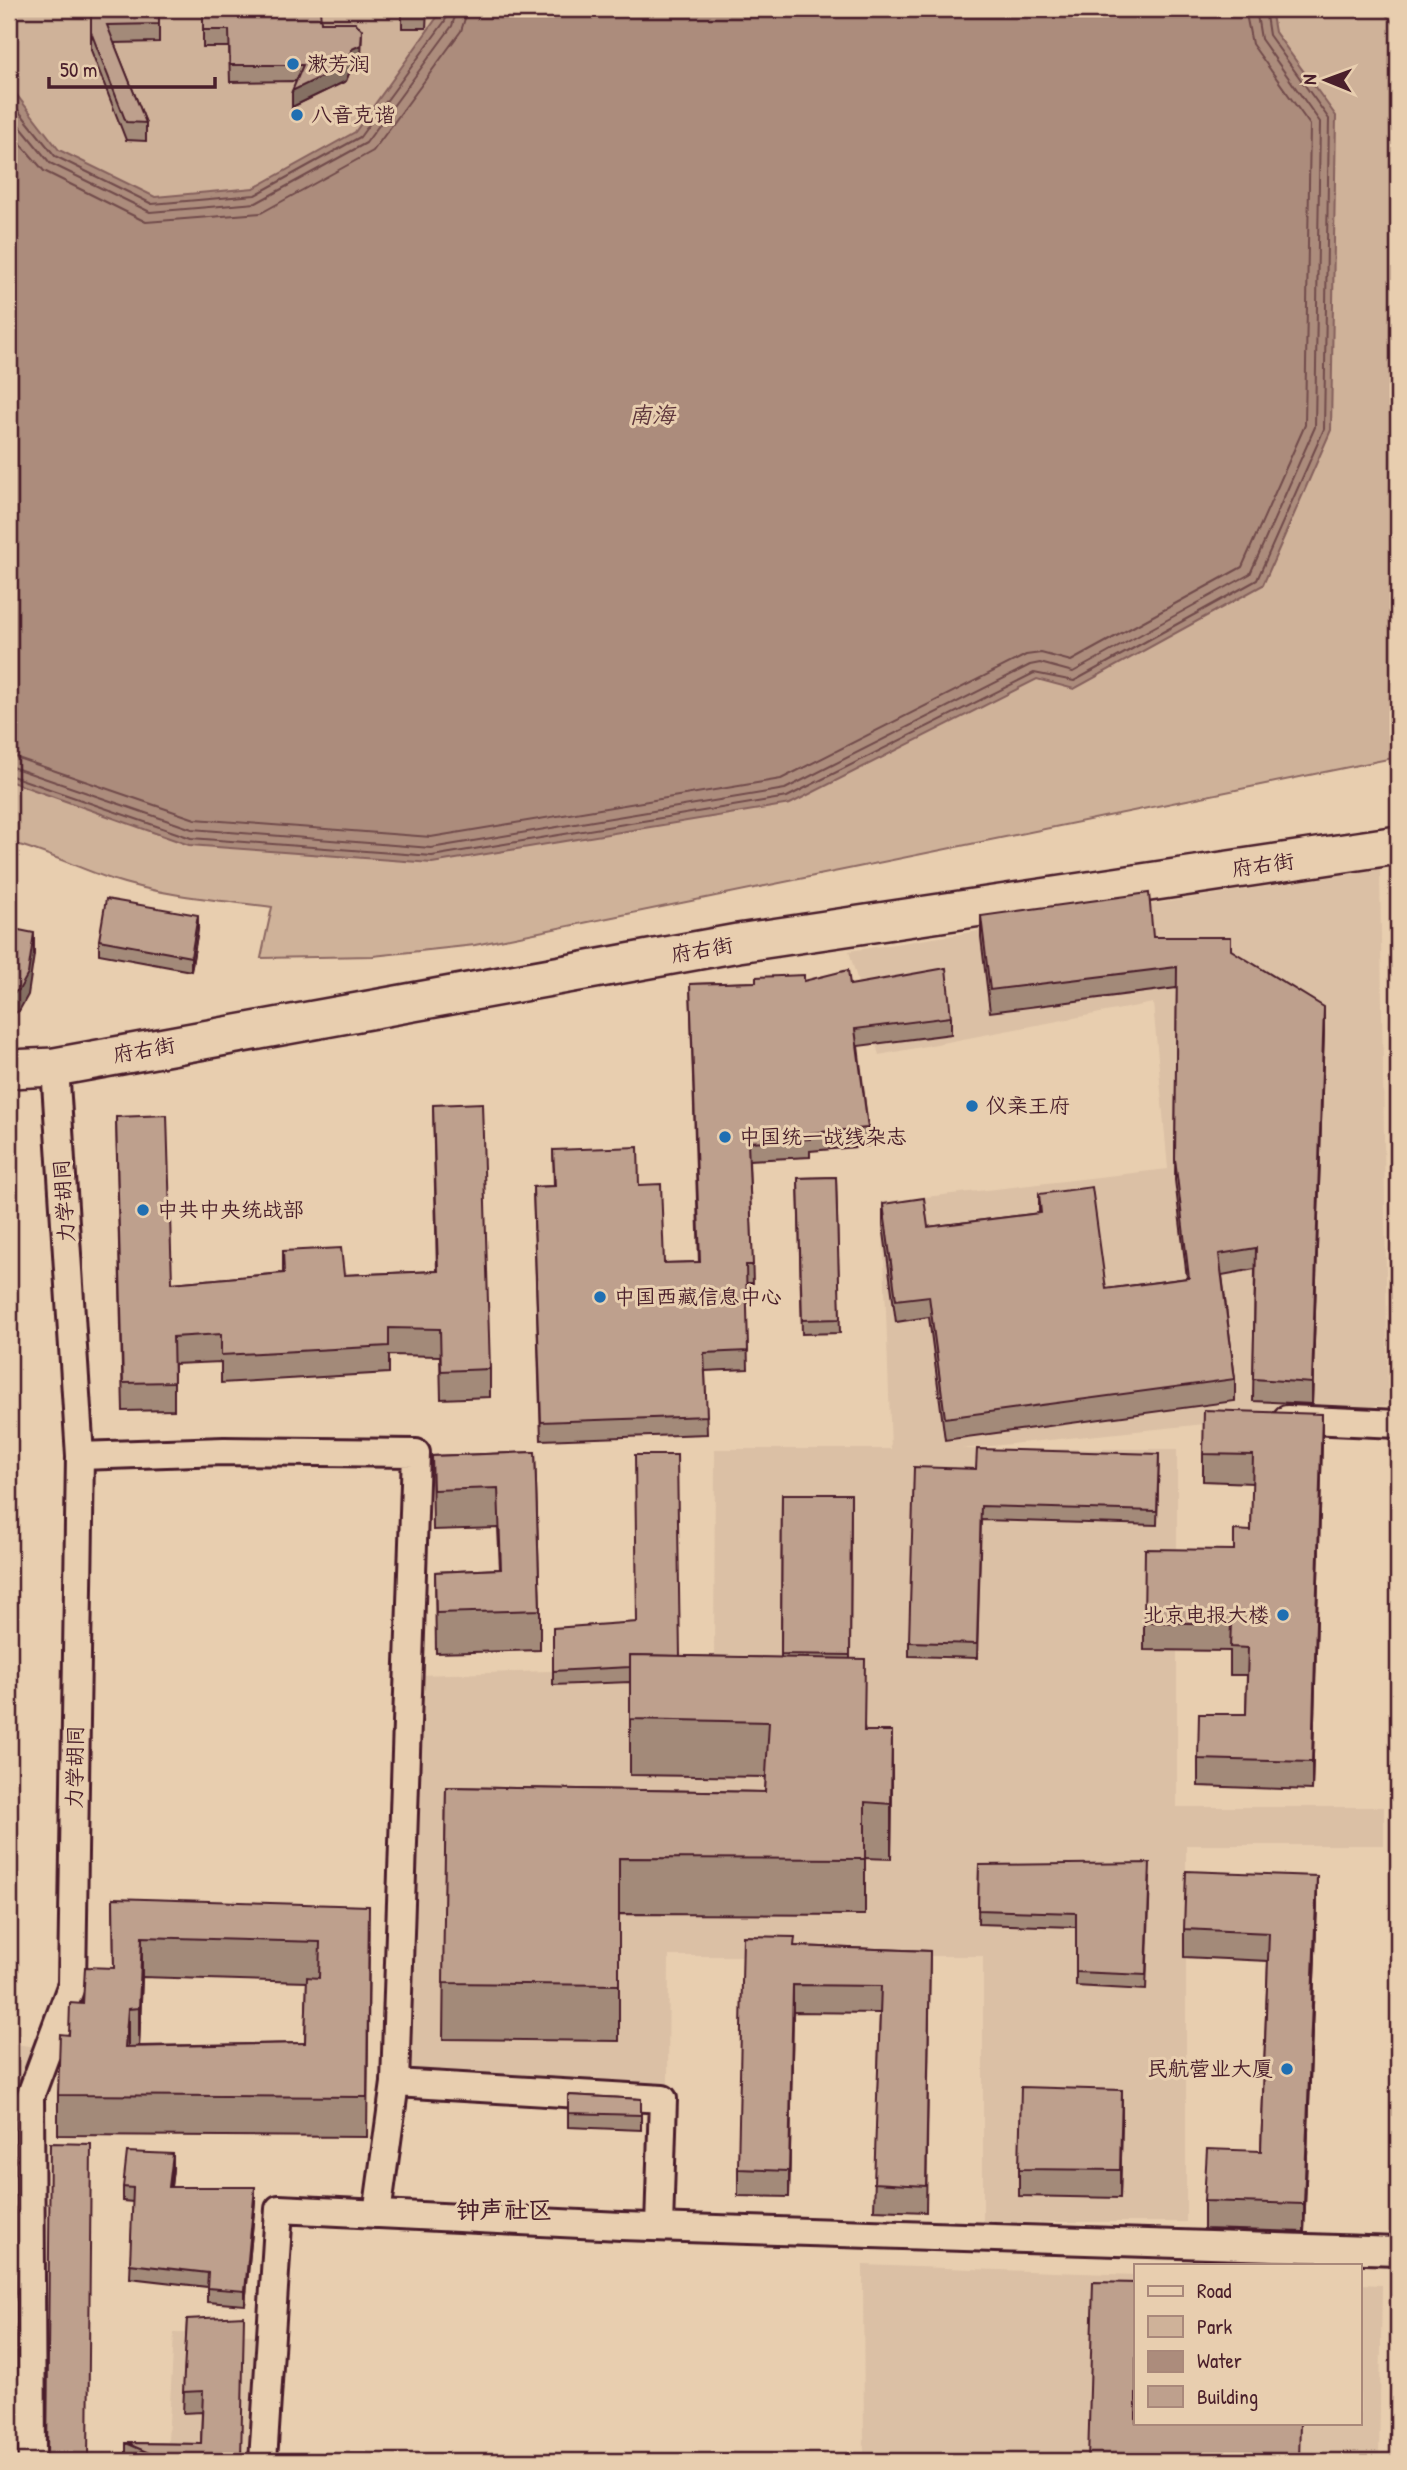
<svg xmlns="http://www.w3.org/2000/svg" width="1407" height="2470" viewBox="0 0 1407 2470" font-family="'Patrick Hand','LXGW WenKai TC',sans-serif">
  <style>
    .built { fill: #dbc0a5 }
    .green { fill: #cfb299; stroke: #8c6862; stroke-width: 2 }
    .water { fill: #ac8c7c; stroke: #85605c; stroke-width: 2 }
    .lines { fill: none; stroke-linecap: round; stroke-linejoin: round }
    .shore { stroke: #714b4b; stroke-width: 2 }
    .minor-casing { stroke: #4a1f2b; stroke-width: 32 }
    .secondary-casing { stroke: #4a1f2b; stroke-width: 42 }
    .minor { stroke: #e8ceaf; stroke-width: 26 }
    .secondary { stroke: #e8ceaf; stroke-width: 37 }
    .wall { fill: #a38a79; stroke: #4a1f2b; stroke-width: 2; fill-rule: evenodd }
    .shaded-wall { fill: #857063; stroke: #4a1f2b; stroke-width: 2 }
    .building { fill: #bea08d; stroke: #4a1f2b; stroke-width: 2; fill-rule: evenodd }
    .poi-dot { fill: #1f6fb2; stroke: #e8ceaf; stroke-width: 2.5 }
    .labels { text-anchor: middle; stroke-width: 6; stroke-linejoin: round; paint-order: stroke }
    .poi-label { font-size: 21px; fill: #4a1f2b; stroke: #e8ceaf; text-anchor: start }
    .street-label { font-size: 21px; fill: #4a1f2b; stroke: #e8ceaf }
    .water-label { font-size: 23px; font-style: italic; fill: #5e353b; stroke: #e8ceaf }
    .quarter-label { font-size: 24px; font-weight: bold; fill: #4a1f2b; stroke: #e8ceaf }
  </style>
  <rect width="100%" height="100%" fill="#e8ceaf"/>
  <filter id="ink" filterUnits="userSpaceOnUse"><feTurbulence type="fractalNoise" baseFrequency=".0143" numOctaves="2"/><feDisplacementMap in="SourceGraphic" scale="14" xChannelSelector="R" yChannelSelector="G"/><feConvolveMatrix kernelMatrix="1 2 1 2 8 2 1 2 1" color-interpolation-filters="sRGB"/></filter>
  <g filter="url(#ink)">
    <!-- built -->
    <g class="built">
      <polygon points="1380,869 1388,1405 962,1449 1177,1449 1177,1807 1384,1807 1384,1845 1186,1845 1186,2222 983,2222 983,1956 669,1956 668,2085 398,2079 418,1675 714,1666 715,1449 891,1449 882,1202 1168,1169 1153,1003 879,1055 849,951"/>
      <polygon points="9,2043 36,2047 21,2080 20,2237 9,2237"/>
      <polygon points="863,2265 1136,2275 1136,2423 1360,2423 1360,2284 1382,2285 1379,2461 864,2461"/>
      <polygon points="174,2333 255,2335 247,2461 150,2461 167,2458"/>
    </g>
    <!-- green -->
    <path class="green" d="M9,9H1381L1398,28V757L475,945L373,956L261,958L272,907C218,900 162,896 111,879C76,867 44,851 9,842Z"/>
    <!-- water -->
    <polygon class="water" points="443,9 1271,9 1275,32 1336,116 1331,430 1263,585 1074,689 1037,679 790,804 432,863 189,845 9,781 9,85 59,150 155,197 254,188 355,132"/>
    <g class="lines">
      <!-- shore -->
      <g class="shore">
        <polyline points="9,99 55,156 152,204 255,195 360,137 445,21 449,9"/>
        <polyline points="9,113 50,163 150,212 256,203 366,143 452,26 457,9"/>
        <polyline points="9,130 44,171 146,222 261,213 373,151 461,31 468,9"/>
        <polyline points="9,755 195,819 431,837 781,779 1026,655 1041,653 1071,661 1242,567 1305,425 1310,125 1252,44 1245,9"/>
        <polyline points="9,766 192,829 431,848 785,789 1030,665 1040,663 1073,672 1250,574 1315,427 1320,122 1261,39 1256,9"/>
        <polyline points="9,775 191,838 432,856 787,797 1034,673 1074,681 1257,580 1324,429 1329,119 1269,35 1265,9"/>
      </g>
      <defs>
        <g id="minor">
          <polyline points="1287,1419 1398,1424"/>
          <polyline points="80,1456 224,1451 416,1453 395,2083 377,2214"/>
          <polyline points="395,2083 663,2099 659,2227"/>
          <polyline points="32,2461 30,2097 72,1984 80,1456 55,1067"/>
          <polyline points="263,2461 279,2209 621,2226 1398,2251"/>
        </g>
        <polyline id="secondary" points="9,1069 55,1067 738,943 1398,845"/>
      </defs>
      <!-- minor casing -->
      <use href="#minor" class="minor-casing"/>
      <!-- secondary casing -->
      <use href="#secondary" class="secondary-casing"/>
      <!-- minor -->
      <use href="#minor" class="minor"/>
      <!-- secondary -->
      <use href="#secondary" class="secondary"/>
    </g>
    <!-- wall -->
    <g class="wall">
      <polygon points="91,9 159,9 159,42 114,43 146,123 146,141 126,140 91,50"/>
      <polygon points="203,9 321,22 361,61 352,66 346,81 292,107 296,81 230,82 229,47 203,47"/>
      <polygon points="402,9 427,9 426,28 402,28"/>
      <polygon points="981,916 1153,937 1231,950 1324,1029 1312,1404 1253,1401 1255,1269 1222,1275 1235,1379 1235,1401 945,1440 929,1317 896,1322 883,1225 883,1204 928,1227 1039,1213 1039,1194 1106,1289 1187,1278 1175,1180 1177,988 990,1012 981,937"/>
      <polygon points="198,929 191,971 99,954 99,940"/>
      <polygon points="804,981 850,985 951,1017 951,1034 858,1046 868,1128 868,1146 810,1151 810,1157 749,1160 753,1283 746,1283 748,1369 705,1371 707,1434 541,1440 533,1187 554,1186 553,1150 639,1185 664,1263 699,1262 690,984"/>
      <polygon points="433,1105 490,1369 490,1397 441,1399 440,1356 389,1355 389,1373 221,1383 221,1362 174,1364 174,1410 123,1411 116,1117 172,1283 283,1273 283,1251 344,1275 437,1271"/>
      <polygon points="836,1177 840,1333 802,1334 798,1178"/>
      <polygon points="1322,1441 1312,1790 1198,1786 1198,1759 1246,1714 1247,1675 1230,1675 1230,1651 1144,1650 1144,1622 1234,1550 1251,1531 1253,1483 1203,1481 1203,1454"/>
      <polygon points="535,1452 540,1610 540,1650 436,1653 435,1572 500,1569 498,1528 433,1530 432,1456"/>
      <polygon points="1159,1454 1157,1525 981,1520 977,1658 909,1656 909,1642 976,1469"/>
      <polygon points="782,1494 851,1494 850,1659 865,1731 892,1787 891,1859 865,1858 865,1915 619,1914 619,2041 443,2039 446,1787 765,1792 766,1777 630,1775 630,1682 553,1685 553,1628 680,1656 781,1658"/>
      <polygon points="979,1865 1150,1877 1146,1990 1076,1986 1076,1927 978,1924"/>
      <path d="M113,1898L369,1946L367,2137L58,2135V2095L69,2035L114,1968ZM142,1977L307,1982L305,2043L139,2046Z"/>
      <polygon points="1317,1904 1304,2232 1204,2229 1204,2201 1261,2151 1268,1961 1184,1957 1184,1929"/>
      <polygon points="795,1946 930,1951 926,2212 874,2210 880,2013 793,2012 789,2197 738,2196 738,2169"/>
      <polygon points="568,2095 641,2099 641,2130 568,2127"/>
      <polygon points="1122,2118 1120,2198 1019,2196 1019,2169"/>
      <polygon points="173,2169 171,2187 255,2201 245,2305 207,2302 207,2287 130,2278 133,2202 123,2201 123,2187"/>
      <polygon points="187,2319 241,2461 126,2461 126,2443 201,2444 202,2412 183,2413"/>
    </g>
    <!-- shaded-wall -->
    <g class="shaded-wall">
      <polygon points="362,30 361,61 352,66 346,81 292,107 292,91"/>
      <polygon points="198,915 198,929 191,971 191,957"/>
      <polygon points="34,933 34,955 28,995 19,1011 9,1016 9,995"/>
      <polygon points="1324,1007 1324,1029 1312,1404 1312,1383"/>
      <polygon points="1322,1414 1322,1441 1312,1790 1312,1762"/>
      <polygon points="892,1731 892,1787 891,1859 891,1804"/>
      <polygon points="1317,1876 1317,1904 1304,2232 1304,2204"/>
      <polygon points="142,1937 142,1977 139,2048 139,2008"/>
      <polygon points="793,1985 793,2012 789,2197 789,2171"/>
      <polygon points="128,2009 128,2049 125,2047"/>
      <polygon points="1122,2090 1122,2118 1120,2198 1120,2170"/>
      <polygon points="173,2154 173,2169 169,2202 169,2187"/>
      <polygon points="255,2187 255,2201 245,2305 245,2291"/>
    </g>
    <!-- building -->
    <g class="building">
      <polygon points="91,9 159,9 159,24 107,25 146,123 126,122 91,32"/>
      <polygon points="203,9 320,9 321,22 355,22 362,30 361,45 352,49 346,65 292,91 303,65 230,65 229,30 203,30"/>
      <rect x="402" y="9" width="24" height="5"/>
      <polygon points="1149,893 1153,937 1231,937 1231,950 1324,1007 1312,1383 1253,1379 1256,1248 1219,1254 1235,1379 945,1418 929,1296 896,1300 883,1204 924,1198 928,1227 1041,1213 1039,1194 1092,1187 1106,1289 1189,1278 1175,1159 1177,967 990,990 981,916"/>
      <polygon points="106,899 198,915 191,957 99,940"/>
      <polygon points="9,928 34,933 28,974 19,990 9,995"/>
      <polygon points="946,968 951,1017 855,1029 868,1128 810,1133 810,1139 748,1142 753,1265 746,1265 748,1351 704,1353 707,1416 541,1422 533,1187 555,1186 553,1150 638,1147 639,1185 661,1184 664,1263 700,1262 690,984 756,982 756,977 804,975 804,981 848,970 850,985"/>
      <polygon points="482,1103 490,1369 441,1371 440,1329 389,1328 389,1346 221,1355 221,1334 173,1337 174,1382 123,1383 116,1117 167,1115 172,1283 284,1273 283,1251 341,1248 344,1275 438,1271 433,1105"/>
      <polygon points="836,1177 840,1319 802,1320 798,1178"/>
      <polygon points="1204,1410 1322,1414 1312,1762 1198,1759 1199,1714 1246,1714 1248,1648 1230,1647 1231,1624 1144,1622 1145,1549 1234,1550 1234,1530 1251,1531 1253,1455 1203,1454"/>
      <polygon points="977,1449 1159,1454 1157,1511 981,1506 977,1644 909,1642 914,1467 976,1469"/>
      <polygon points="535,1452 540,1610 436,1613 435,1572 501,1569 498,1488 433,1490 432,1456"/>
      <polygon points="635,1455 677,1455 680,1656 630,1655 630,1667 553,1671 553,1628 637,1622"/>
      <polygon points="782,1494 851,1494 850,1655 781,1654"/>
      <polygon points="630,1655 865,1659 864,1731 892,1731 891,1804 865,1802 865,1859 619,1858 619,1985 443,1983 446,1787 765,1792 769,1722 630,1719"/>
      <polygon points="1150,1863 1146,1975 1076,1972 1076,1913 978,1910 979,1865"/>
      <polygon points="1186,1871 1317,1876 1304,2204 1204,2201 1207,2149 1261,2151 1269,1933 1184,1929"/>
      <path d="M113,1898L369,1906L367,2097L58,2095L60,2034L69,2035L70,2003L83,2004L85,1967L114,1968ZM142,1937L320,1942L319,1978L307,1977L305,2043L125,2047L128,2009L139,2008Z"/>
      <polygon points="743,1936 795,1937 794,1946 930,1951 926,2186 874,2183 881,1986 793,1985 789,2171 738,2169"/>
      <polygon points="1021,2087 1122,2090 1120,2170 1019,2169"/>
      <polygon points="568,2095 641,2099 641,2115 568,2113"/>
      <polygon points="50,2143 91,2144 88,2461 47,2461"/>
      <polygon points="127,2152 173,2154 169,2187 255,2187 245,2291 207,2288 208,2273 130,2264 133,2188 123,2187"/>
      <polygon points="1093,2282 1136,2283 1136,2423 1300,2423 1299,2461 1088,2461"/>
      <polygon points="244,2316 241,2461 163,2461 163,2459 126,2443 201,2444 203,2391 183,2392 187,2319"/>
    </g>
  </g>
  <!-- markers -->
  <g class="poi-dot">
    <circle cx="293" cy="64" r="7"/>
    <circle cx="297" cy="115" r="7"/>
    <circle cx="972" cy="1106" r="7"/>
    <circle cx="725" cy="1137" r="7"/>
    <circle cx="143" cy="1210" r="7"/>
    <circle cx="600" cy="1297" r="7"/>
    <circle cx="1283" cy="1615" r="7"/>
    <circle cx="1287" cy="2069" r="7"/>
  </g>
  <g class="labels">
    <!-- poi labels -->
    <g class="poi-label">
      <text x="307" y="71">漱芳润</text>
      <text x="311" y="122">八音克谐</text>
      <text x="986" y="1113">仪亲王府</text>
      <text x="739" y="1144">中国统一战线杂志</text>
      <text x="157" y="1217">中共中央统战部</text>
      <text x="614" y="1304">中国西藏信息中心</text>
      <text x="1269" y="1622" text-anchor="end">北京电报大楼</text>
      <text x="1273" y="2076" text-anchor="end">民航营业大厦</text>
    </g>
    <!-- street labels -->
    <g class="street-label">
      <text transform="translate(1263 865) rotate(-8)" y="7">府右街</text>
      <text transform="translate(702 950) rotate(-10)" y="7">府右街</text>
      <text transform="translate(144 1050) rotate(-10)" y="7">府右街</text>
      <text transform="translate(64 1201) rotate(-94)" y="7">力学胡同</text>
      <text transform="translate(75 1767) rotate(-89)" y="7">力学胡同</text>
    </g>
    <!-- water labels -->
    <g class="water-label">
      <text x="652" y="423">南海</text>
    </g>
    <!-- quarter labels -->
    <g class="quarter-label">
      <text x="504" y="2218">钟声社区</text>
    </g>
  </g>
  <!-- margin -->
  <rect width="1407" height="2470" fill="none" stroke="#e8ceaf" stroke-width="35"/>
  <rect x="18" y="18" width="1372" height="2435" fill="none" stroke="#4a1f2b" stroke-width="2.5" filter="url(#ink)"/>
  <!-- legend -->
  <rect x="1134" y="2264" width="228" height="161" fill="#e8ceaf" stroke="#a9887a" stroke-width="2"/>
  <rect x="1148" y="2286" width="35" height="10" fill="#e8ceaf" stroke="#a9887a" stroke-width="2"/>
  <text x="1197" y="2298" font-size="21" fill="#4a1f2b">Road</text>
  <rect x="1148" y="2316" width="35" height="21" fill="#cfb299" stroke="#a9887a" stroke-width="2"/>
  <text x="1197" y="2334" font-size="21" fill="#4a1f2b">Park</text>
  <rect x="1148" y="2351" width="35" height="21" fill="#ac8c7c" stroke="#a9887a" stroke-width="2"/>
  <text x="1197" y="2368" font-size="21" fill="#4a1f2b">Water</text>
  <rect x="1148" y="2386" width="35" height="21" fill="#bea08d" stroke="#a9887a" stroke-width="2"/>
  <text x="1197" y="2404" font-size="21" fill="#4a1f2b">Building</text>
  <!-- north arrow -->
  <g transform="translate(1326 80) rotate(271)" stroke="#e8ceaf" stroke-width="5" paint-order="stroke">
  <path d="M0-5L12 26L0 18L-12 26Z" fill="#4a1f2b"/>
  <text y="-10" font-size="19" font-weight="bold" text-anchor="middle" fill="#4a1f2b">N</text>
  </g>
  <!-- scale -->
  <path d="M49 77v10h166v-10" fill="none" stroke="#4a1f2b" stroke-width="3.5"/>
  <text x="60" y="77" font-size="21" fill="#4a1f2b" stroke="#e8ceaf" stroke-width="5" paint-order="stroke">50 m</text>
</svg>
